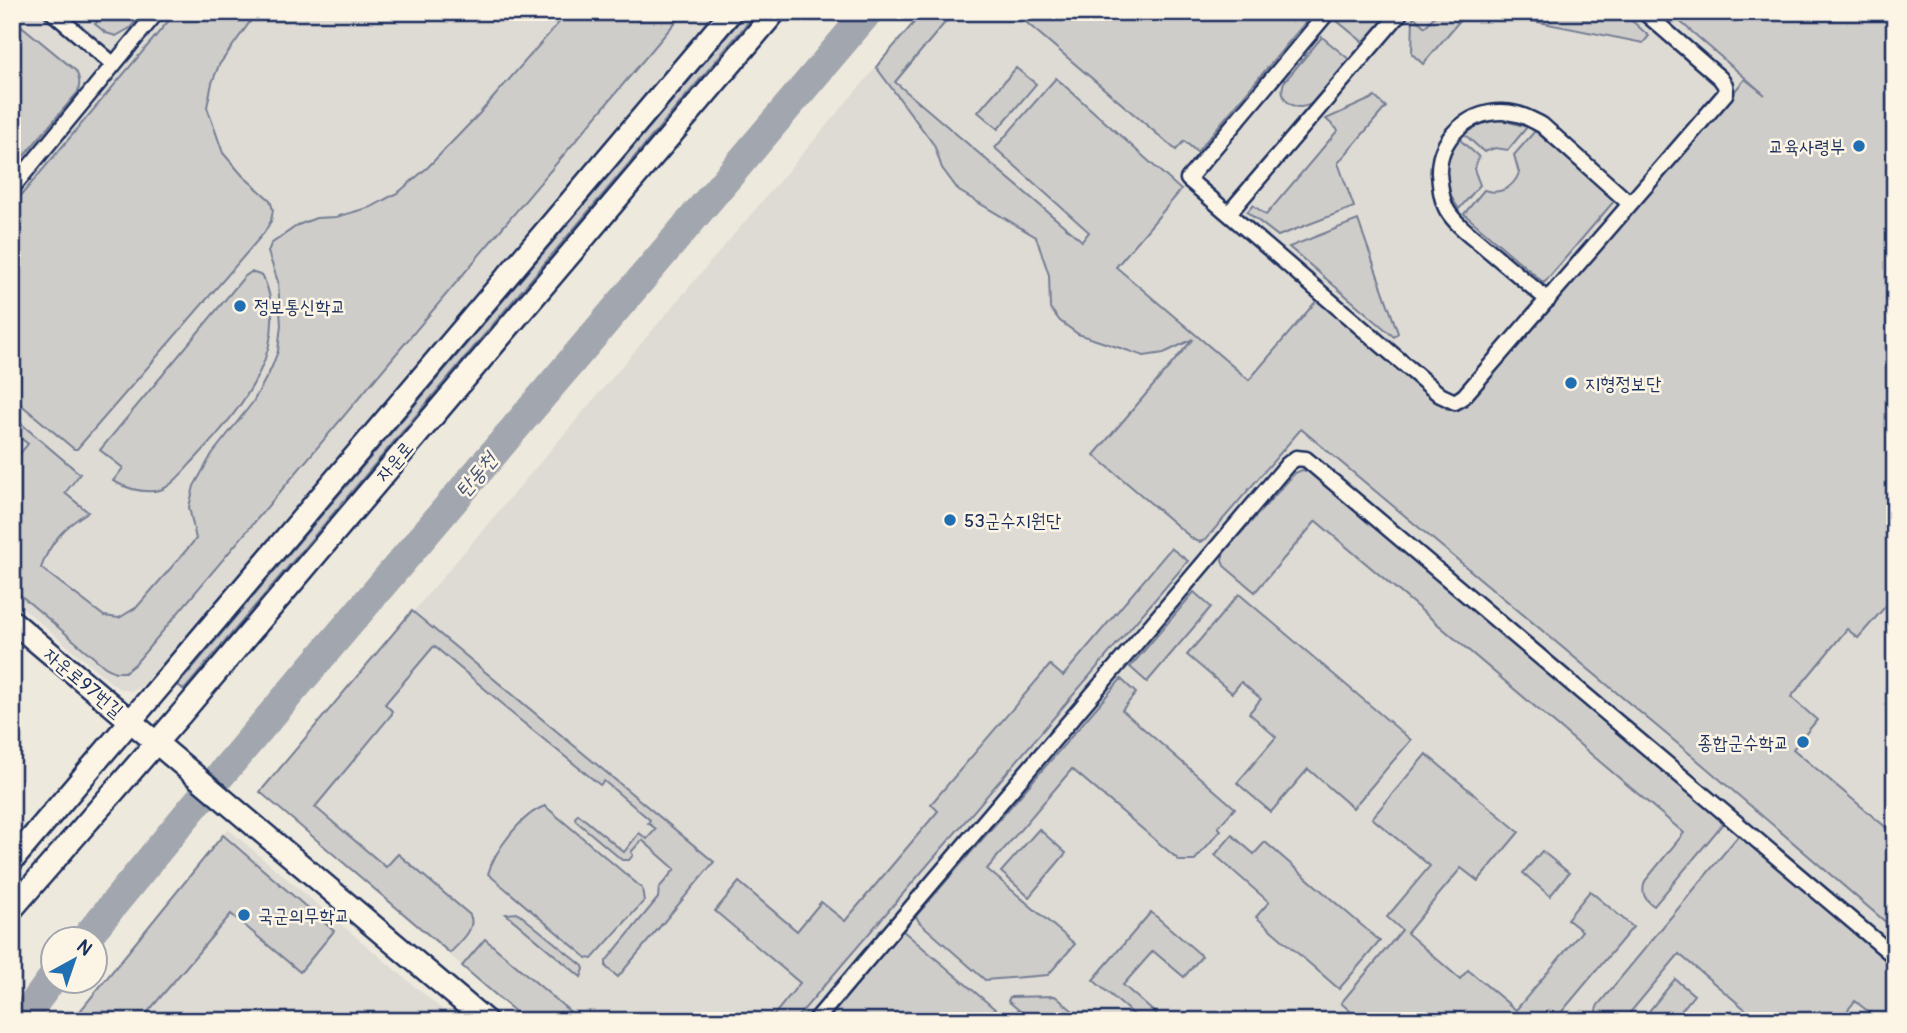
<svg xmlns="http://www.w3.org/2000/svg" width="1907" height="1033" viewBox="0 0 1907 1033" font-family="Pangolin,'Poor Story',sans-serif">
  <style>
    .built { fill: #dedbd4 }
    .green { fill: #cfcdca; stroke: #757e94; stroke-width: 2 }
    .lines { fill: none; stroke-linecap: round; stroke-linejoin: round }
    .river { stroke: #a2a7af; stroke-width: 30 }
    .street-casing { stroke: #1b2f5e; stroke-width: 19 }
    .secondary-casing { stroke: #1b2f5e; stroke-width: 26 }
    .street { stroke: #fcf5e5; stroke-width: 14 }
    .secondary { stroke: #fcf5e5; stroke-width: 21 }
    .poi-dot { fill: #1f6fb2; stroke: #fcf5e5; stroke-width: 2.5 }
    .labels { text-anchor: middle; stroke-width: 5; stroke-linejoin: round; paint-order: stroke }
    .poi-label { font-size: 19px; fill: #1b2f5e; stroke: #fcf5e5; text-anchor: start }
    .street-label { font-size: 19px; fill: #1b2f5e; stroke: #fcf5e5 }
    .water-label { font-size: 21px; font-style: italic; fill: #445376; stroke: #fcf5e5 }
  </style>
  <rect width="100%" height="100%" fill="#eee9dd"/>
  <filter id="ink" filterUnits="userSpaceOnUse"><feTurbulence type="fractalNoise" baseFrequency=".0143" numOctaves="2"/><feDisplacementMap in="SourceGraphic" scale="14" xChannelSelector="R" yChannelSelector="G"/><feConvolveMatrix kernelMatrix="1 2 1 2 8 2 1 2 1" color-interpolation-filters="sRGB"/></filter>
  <g filter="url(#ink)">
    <!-- built -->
    <g class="built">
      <polygon points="12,12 717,12 152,677 136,690 130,691 118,688 110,682 12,599"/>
      <polygon points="923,12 1895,12 1895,1021 526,1021 260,792"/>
      <polygon points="228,829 456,1021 72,1021"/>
    </g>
    <!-- green -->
    <g class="green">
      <polygon points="105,12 144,12 130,28 116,36 106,33 95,24"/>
      <polygon points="176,12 257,12 219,65 212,83 207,107 223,153 243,176 270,200 273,210 271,221 264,233 77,449 74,449 12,397 12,206"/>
      <path d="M568,12H684L135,664L125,672H115L105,667L12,588V463L28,444L12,431V416L80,474L65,493L88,512C65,526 50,542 41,568L104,616L119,618L137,607L196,539L189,507L194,486L212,454L253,402L271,369L278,351L281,325L278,282L268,252L271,244L298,225L316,218L336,217L371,207L399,192L428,167L479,114Z"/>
      <polygon points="747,12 757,12 184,690 178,685"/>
      <polygon points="923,12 954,12 895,82 1082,241 1089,232 995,148 1056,78 1181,190 1116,267 1249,380 1318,299 1447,409 1466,406 1745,79 1765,95 1669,12 1895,12 1895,602 1891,600 1858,638 1847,629 1791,697 1817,720 1793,749 1895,835 1895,930 1696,759 1301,429 1206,539 1200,542 1194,540 1094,455 1193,339 1164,353 1144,356 1078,334 1060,321 1050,308 1049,275 1036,237 959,191 942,168 934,145 876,67"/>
      <polygon points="1014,12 1314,12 1197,152 1184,141 1176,150"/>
      <polygon points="1342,12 1390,12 1364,43 1336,20"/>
      <polygon points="1438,12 1467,12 1423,64 1412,54 1413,16 1425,27"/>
      <polygon points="1524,12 1622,12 1649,36 1643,43 1523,19"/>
      <path d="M12,18L76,71C80,79 80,83 78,92L12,170Z"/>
      <path d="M1322,37L1350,60L1312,103C1296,114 1277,100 1284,82Z"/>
      <polygon points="1016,68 1036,84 998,129 978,112"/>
      <polygon points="1375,97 1386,107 1338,163 1354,207 1278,236 1247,212 1253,205 1266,215 1338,130 1326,119"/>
      <polygon points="1498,119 1527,127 1508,150 1495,148 1484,152 1463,133 1477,124"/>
      <path d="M1535,131L1615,200L1544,283L1464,214L1484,190C1500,195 1513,188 1519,173L1514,155Z"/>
      <path d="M1458,138L1479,157L1474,169L1480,185L1459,209C1442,187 1443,161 1458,138Z"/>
      <polygon points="1358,220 1398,333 1394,337 1289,247"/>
      <path d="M251,272L263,276C294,347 241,409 196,458C186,468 173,486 160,490C143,494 128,489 113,481L123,468L100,450L244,277Z"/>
      <path d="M1302,470L1311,472L1720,819L1722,825L1654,906C1644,899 1641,893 1645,881L1684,833L1316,521L1255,592L1224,566L1222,560L1224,552L1295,473Z"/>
      <polygon points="1171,548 1188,561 794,1021 769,1021 800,983 715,911 739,882 797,931 821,902 845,921 938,811 931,804 1050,665 1063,676"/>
      <polygon points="1194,592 1211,607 1147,682 1130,667"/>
      <polygon points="1239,594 1411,740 1353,808 1308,769 1271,812 1237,783 1276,737 1249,713 1261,699 1241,682 1232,693 1187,655"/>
      <path d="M412,611L714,862L618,977L606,967V961L658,898L659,888L675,869L642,840L631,852L633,855L629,860H622L576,821L575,818L578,814L624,852L639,833L647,839L656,829L648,823L650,820L604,781L600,785L504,707L505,706L434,646L385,704L392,711V714L315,807L386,867L398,854L470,915C477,929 459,943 450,953L260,792Z"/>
      <polygon points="1121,679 1136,693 1122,710 1235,808 1218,827 1221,830 1194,861 1180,861 1072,769 987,869 1075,944 1048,975 985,980 919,922 916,916"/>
      <polygon points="1426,754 1519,832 1478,881 1461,868 1407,933 1460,979 1468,970 1516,1010 1582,931 1567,919 1590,891 1633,927 1554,1021 1361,1021 1341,1003 1402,930 1387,917 1430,866 1372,818"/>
      <path d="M545,806L642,888L644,901L592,959L587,958L488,874C494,851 522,814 545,806Z"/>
      <polygon points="1039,829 1066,853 1029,897 1001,872"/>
      <polygon points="223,835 334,931 300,972 231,914 147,1013 156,1021 72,1021"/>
      <polygon points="1232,835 1254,854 1265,842 1380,941 1339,989 1256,917 1269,902 1215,855"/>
      <polygon points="1739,835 1895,966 1895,1021 1880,1021 1855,1001 1839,1021 1738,1021 1746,1010 1679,954 1623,1021 1600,1021 1596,1010 1598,1005"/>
      <polygon points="1542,851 1569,873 1550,896 1523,873"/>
      <polygon points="1151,912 1202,956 1184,977 1153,951 1123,985 1164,1021 1141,1021 1093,980"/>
      <polygon points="518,913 583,966 584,969 581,977 506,914"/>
      <polygon points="902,930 1009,1021 827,1021"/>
      <polygon points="485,939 581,1021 526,1021 462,966"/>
      <polygon points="1675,979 1694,995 1673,1021 1641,1021"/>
      <polygon points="1055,996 1085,1021 1032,1021 1008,1001 1010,997"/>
    </g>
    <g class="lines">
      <!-- river -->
      <g class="river">
        <polyline points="85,939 190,811 868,12"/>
        <polyline points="21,1021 52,979"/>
      </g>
      <defs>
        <g id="street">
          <polyline points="52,12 113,64"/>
          <polyline points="1328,12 1188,179 1440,395 1455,402 1464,396 1726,93 1725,85 1720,78 1644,12"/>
          <polyline points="12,188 157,12"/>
          <polyline points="1229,213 1401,12"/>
          <path d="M1548,300C1527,283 1507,265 1486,248C1472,236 1456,225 1447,210C1441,199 1440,185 1439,173C1438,132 1479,104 1517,114C1526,116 1534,121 1542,125L1629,203"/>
          <polyline points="815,1021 1288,464 1296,458 1306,459 1895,957"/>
        </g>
        <g id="secondary">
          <polyline points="12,621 486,1021"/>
          <polyline points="12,861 731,12"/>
          <polyline points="12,909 182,713 775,12"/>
        </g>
      </defs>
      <!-- street casing -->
      <use href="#street" class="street-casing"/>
      <!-- secondary casing -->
      <use href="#secondary" class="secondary-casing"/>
      <!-- street -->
      <use href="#street" class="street"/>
      <!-- secondary -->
      <use href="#secondary" class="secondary"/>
    </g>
  </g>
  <!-- markers -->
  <g class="poi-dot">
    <circle cx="1859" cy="146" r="7"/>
    <circle cx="240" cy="306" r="7"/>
    <circle cx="1571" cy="383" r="7"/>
    <circle cx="950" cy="520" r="7"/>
    <circle cx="1803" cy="742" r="7"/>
    <circle cx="244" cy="915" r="7"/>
  </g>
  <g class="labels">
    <!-- poi labels -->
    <g class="poi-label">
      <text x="1845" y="153" text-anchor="end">교육사령부</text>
      <text x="254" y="313">정보통신학교</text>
      <text x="1585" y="390">지형정보단</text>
      <text x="964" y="527">53군수지원단</text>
      <text x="1789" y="749" text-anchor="end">종합군수학교</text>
      <text x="258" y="922">국군의무학교</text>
    </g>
    <!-- street labels -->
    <g class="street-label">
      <text transform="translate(394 461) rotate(-50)" y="7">자운로</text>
      <text transform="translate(84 682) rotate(40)" y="7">자운로97번길</text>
    </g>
    <!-- water labels -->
    <g class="water-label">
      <text transform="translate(476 475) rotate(-50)" y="7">탄동천</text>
    </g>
  </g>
  <!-- margin -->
  <rect width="1907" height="1033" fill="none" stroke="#fcf5e5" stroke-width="42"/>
  <rect x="21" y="21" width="1865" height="991" fill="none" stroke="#1b2f5e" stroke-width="2.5" filter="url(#ink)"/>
  <!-- north arrow -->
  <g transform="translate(74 960) rotate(40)"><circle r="33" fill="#fcf5e5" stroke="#a2a6af" stroke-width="2"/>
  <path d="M0-5L12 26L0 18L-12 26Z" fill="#1f6fb2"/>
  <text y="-10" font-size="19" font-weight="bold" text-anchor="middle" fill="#1b2f5e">N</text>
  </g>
</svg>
